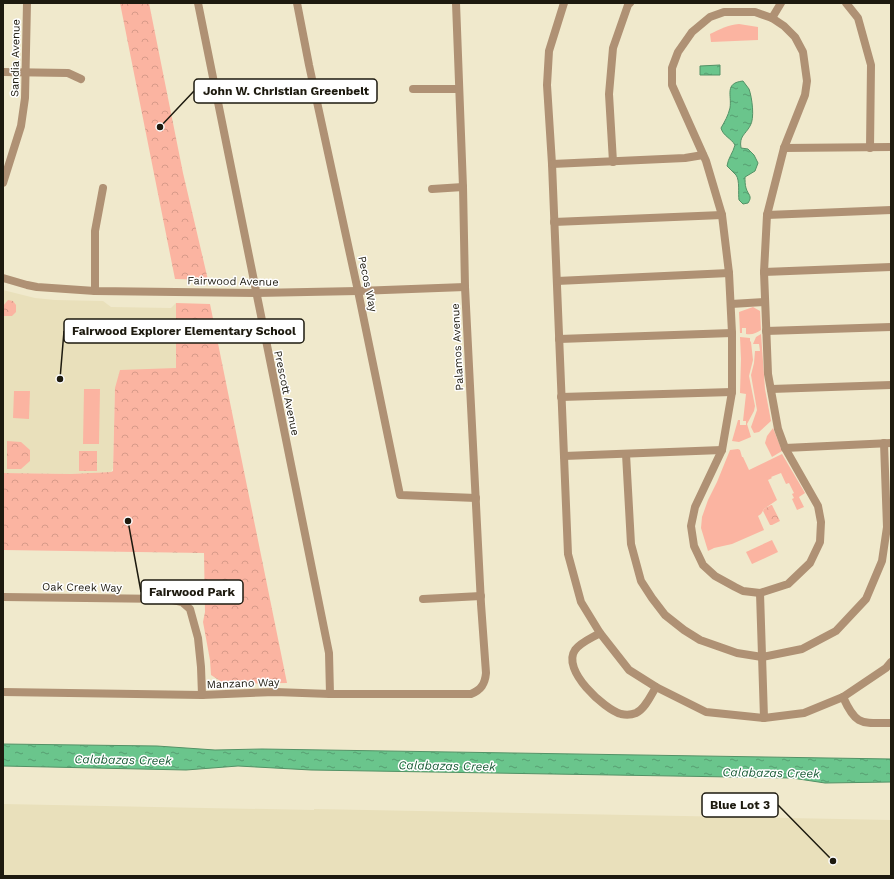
<svg xmlns="http://www.w3.org/2000/svg" width="894" height="879" viewBox="0 0 894 879" font-family="'Work Sans',sans-serif">
  <style>
    .built { fill: #e9e0bb }
    .grass { fill: #fbb4a1 }
    .park { fill: url(#park-crowns) }
    .water { fill: url(#water-ripples); stroke: #539266 }
    .lines { fill: none; stroke-linecap: round; stroke-linejoin: round }
    .minor { stroke: #af9174; stroke-width: 8 }
    .labels { text-anchor: middle; stroke-width: 3; stroke-linejoin: round; paint-order: stroke }
    .street-label { font-size: 11px; fill: #1d1a0f; stroke: #fff }
    .water-label { font-size: 12px; font-style: italic; fill: #195c36; stroke: #fff }
    .leader { fill: none; stroke: #1d1a0f; stroke-width: 1.5 }
    .callout-dot { fill: #1d1a0f; stroke: #fff; stroke-width: 1.5 }
    .callout { fill: #fff; stroke: #1d1a0f; stroke-width: 1.5 }
    .callout-label { font-size: 12px; text-anchor: middle; font-weight: bold; fill: #1d1a0f }
  </style>
  <defs>
    <pattern id="park-crowns" width="20" height="18" patternUnits="userSpaceOnUse"><rect width="20" height="18" fill="#fbb4a1"/><path d="M2 6a3 3 0 1 1 6 0M12 15a3 3 0 1 1 6 0" fill="none" stroke="#d79a89"/></pattern>
    <pattern id="water-ripples" width="26" height="14" patternUnits="userSpaceOnUse"><rect width="26" height="14" fill="#6ac58c"/><path d="M2 4q2-2 4 0t4 0M15 11q2-2 4 0t4 0" fill="none" stroke="#579f71"/></pattern>
  </defs>
  <rect width="100%" height="100%" fill="#f0e9cc"/>
  <!-- built -->
  <g class="built">
    <polygon points="3,290 35,298 55,300 103,301 111,307 171,308 176,303 176,368 115,388 113,468 111,472 71,474 3,473"/>
    <polygon points="3,804 314,810 314,809 891,820 891,876 3,876"/>
  </g>
  <!-- grass -->
  <g class="grass">
    <path d="M739,24L758,27V40L711,42L710,34C720,29 728,25 739,24Z"/>
    <path d="M753,307L760,311L761,330C756,333 753,335 746,334V328H742V333H740L739,312Z"/>
    <polygon points="761,334 765,389 771,421 759,432 754,433 751,427 757,410 751,375 754,363 755,351 760,351 759,344 753,344 756,337"/>
    <polygon points="740,337 750,338 750,341 751,342 753,360 749,376 755,406 754,411 747,424 751,437 739,442 732,441 738,420 740,420 740,425 746,425 746,421 743,421 746,394 740,393 741,359"/>
    <polygon points="84,389 100,389 99,444 83,444"/>
    <polygon points="14,391 30,391 29,419 13,418"/>
    <polygon points="773,428 782,451 772,457 765,443 767,436"/>
    <polygon points="738,449 740,450 742,457 743,457 749,470 782,454 805,493 799,497 804,507 797,510 792,499 794,498 792,494 794,493 789,483 786,484 781,473 771,477 772,478 768,480 777,500 764,509 761,514 758,516 764,530 732,544 714,548 708,551 701,528 702,517 708,500 717,482 730,450"/>
    <polygon points="772,540 778,552 752,564 746,552"/>
  </g>
  <!-- park -->
  <g class="park">
    <polygon points="120,3 149,3 183,173 208,280 175,279"/>
    <polygon points="8,300 13,301 16,305 16,312 12,316 3,316 3,306"/>
    <polygon points="176,303 210,304 287,683 225,684 211,675 210,660 203,622 205,612 204,553 3,550 3,473 71,474 111,472 113,471 115,388 120,370 176,368"/>
    <polygon points="7,441 21,442 30,450 30,461 21,469 7,469"/>
    <rect x="79" y="451" width="18" height="20"/>
    <polygon points="771,505 772,505 780,521 772,525 770,525 763,511 764,509"/>
  </g>
  <!-- water -->
  <g class="water">
    <polygon points="720,65 720,75 700,75 700,66"/>
    <path d="M743,81C745,84 747,86 749,89C752,97 755,119 750,126C745,135 739,136 741,148L748,149L754,155L758,163L755,171L745,177C745,180 745,185 746,188C748,195 753,196 748,203L743,204L739,200C738,194 740,180 736,175C733,172 730,169 727,166C728,158 733,153 735,145C731,138 723,136 721,128C725,121 728,116 730,108C732,95 724,83 743,81Z"/>
    <polygon points="3,744 157,746 215,750 262,749 891,759 891,782 825,783 792,778 311,770 238,766 186,770 3,766"/>
  </g>
  <g class="lines">
    <!-- minor -->
    <g class="minor">
      <polyline points="198,3 329,653 330,694"/>
      <polyline points="297,3 309,65 358,291 400,495 476,498"/>
      <polyline points="564,3 549,51 547,85 552,164 568,554 581,602 600,633 629,670 656,687 706,712 764,718 804,713 843,697 886,668 891,662"/>
      <polyline points="846,3 858,18 871,65 870,148"/>
      <polygon points="724,12 755,12 772,18 784,26 795,37 803,52 807,81 805,95 784,148 767,215 764,272 768,374 778,429 785,448 818,506 821,522 820,542 810,563 788,584 760,593 743,591 735,587 715,576 703,565 694,546 691,526 695,507 722,450 732,392 732,333 729,273 722,215 706,161 672,85 672,68 678,52 692,32 710,17"/>
      <polyline points="772,18 781,3"/>
      <polyline points="3,72 68,73 81,79"/>
      <polyline points="413,89 459,89"/>
      <polyline points="784,148 891,147"/>
      <polyline points="613,162 609,94 613,48 628,5 630,3"/>
      <polyline points="552,164 685,158 703,155"/>
      <polyline points="3,183 21,126 25,98 27,3"/>
      <polyline points="432,189 463,187"/>
      <polyline points="767,215 891,210"/>
      <polyline points="554,222 722,215"/>
      <polyline points="764,272 891,267"/>
      <polyline points="3,278 27,285 37,287 95,291 256,293 358,291 465,287"/>
      <polyline points="557,281 729,273"/>
      <polyline points="95,291 95,231 103,188"/>
      <polyline points="731,304 765,302"/>
      <polyline points="766,331 891,327"/>
      <polyline points="559,339 732,333"/>
      <polyline points="771,389 891,385"/>
      <polyline points="561,397 732,392"/>
      <polyline points="785,448 891,443"/>
      <polyline points="626,454 631,544 641,581 652,598 665,615 684,630 700,640 737,653 762,657 802,649 836,631 866,599 882,561 887,527 884,443"/>
      <polyline points="564,456 722,450"/>
      <polyline points="760,593 764,718"/>
      <polyline points="3,597 168,599 182,602 190,609 198,638 201,667 202,695"/>
      <polyline points="423,599 481,596"/>
      <path d="M600,633C592,638 581,642 575,650C561,670 604,709 621,714C626,715 631,715 636,713C645,709 651,695 656,687"/>
      <path d="M3,692L202,695L275,692L330,694H471C481,690 485,684 486,673L481,604L465,287L463,187L456,3"/>
      <path d="M843,697C856,726 861,723 891,723"/>
    </g>
  </g>
  <g class="labels">
    <!-- street labels -->
    <g class="street-label">
      <text transform="translate(15 58) rotate(-89)" y="4">Sandia Avenue</text>
      <text transform="translate(233 281) rotate(1)" y="4">Fairwood Avenue</text>
      <text transform="translate(368 284) rotate(78)" y="4">Pecos Way</text>
      <text transform="translate(457 347) rotate(-93)" y="4">Palamos Avenue</text>
      <text transform="translate(287 393) rotate(78)" y="4">Prescott Avenue</text>
      <text transform="translate(82 587) rotate(1)" y="4">Oak Creek Way</text>
      <text transform="translate(243 683) rotate(-2)" y="4">Manzano Way</text>
    </g>
    <!-- water labels -->
    <g class="water-label">
      <text transform="translate(123 760) rotate(1)" y="4">Calabazas Creek</text>
      <text transform="translate(447 766) rotate(1)" y="4">Calabazas Creek</text>
      <text transform="translate(771 773) rotate(1)" y="4">Calabazas Creek</text>
    </g>
  </g>
  <!-- callouts -->
  <path class="leader" d="M160 127L194 91M60 379L64 331M128 521L141 592M833 861L778 805"/>
  <g class="callout-dot">
    <circle cx="160" cy="127" r="4"/>
    <circle cx="60" cy="379" r="4"/>
    <circle cx="128" cy="521" r="4"/>
    <circle cx="833" cy="861" r="4"/>
  </g>
  <g class="callout">
    <rect x="194" y="79" width="183" height="24" rx="4"/>
    <rect x="64" y="319" width="240" height="24" rx="4"/>
    <rect x="141" y="580" width="102" height="24" rx="4"/>
    <rect x="702" y="793" width="76" height="24" rx="4"/>
  </g>
  <g class="callout-label">
    <text x="286" y="95">John W. Christian Greenbelt</text>
    <text x="184" y="335">Fairwood Explorer Elementary School</text>
    <text x="192" y="596">Fairwood Park</text>
    <text x="740" y="809">Blue Lot 3</text>
  </g>
  <!-- border -->
  <rect width="894" height="879" fill="none" stroke="#1d1a0f" stroke-width="8"/>
</svg>
